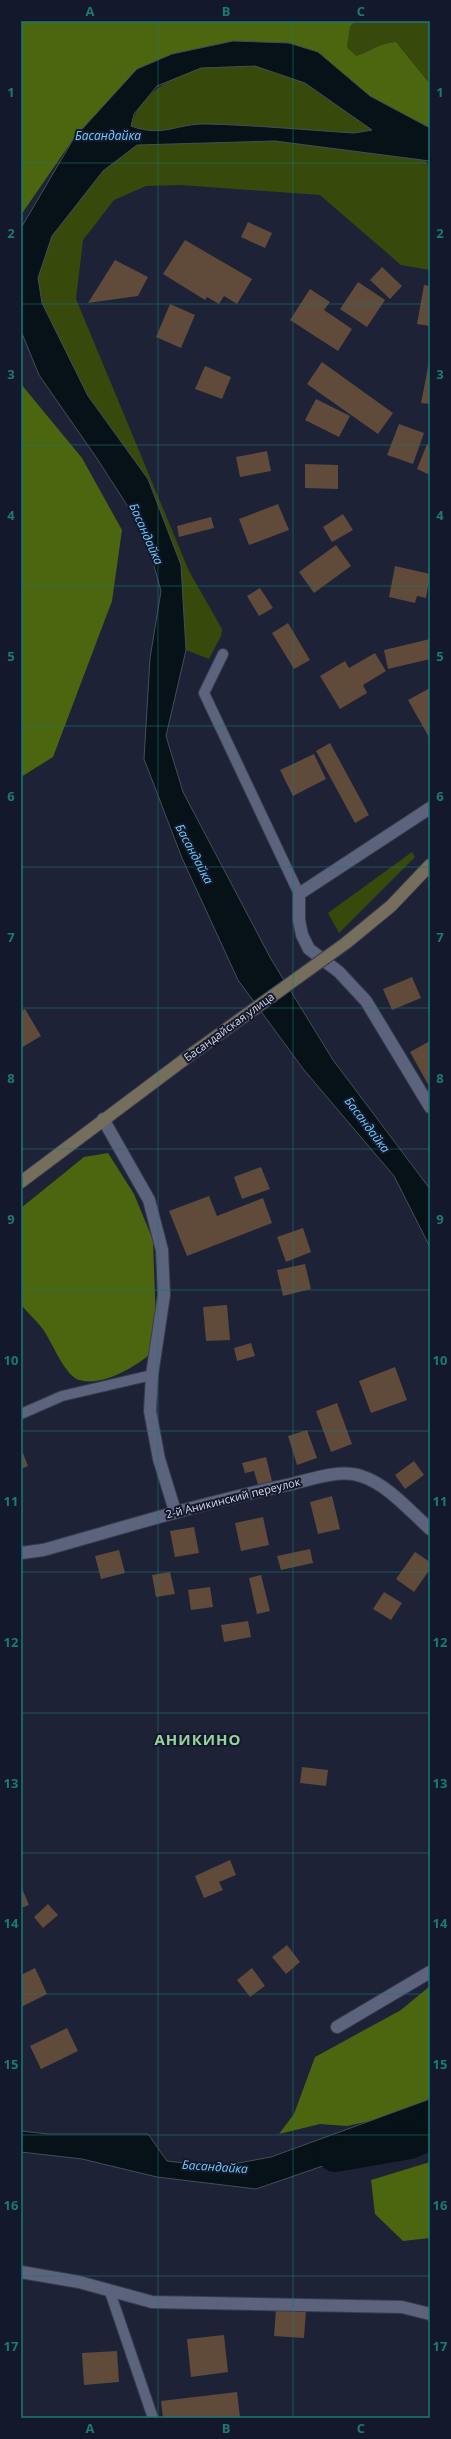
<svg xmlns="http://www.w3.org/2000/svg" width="451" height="2439" viewBox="0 0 451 2439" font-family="'Open Sans',sans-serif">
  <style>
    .green { fill: #374a0c }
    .forest { fill: #4c650f }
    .water { fill: #061218; stroke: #444e56; fill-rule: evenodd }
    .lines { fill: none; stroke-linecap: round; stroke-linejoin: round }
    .river { stroke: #061218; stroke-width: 34 }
    .building { fill: #604a39 }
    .lane-casing { stroke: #393c4e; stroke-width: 12 }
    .street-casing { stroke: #393c4e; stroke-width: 14 }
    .secondary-casing { stroke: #393c4e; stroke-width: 14 }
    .lane { stroke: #5c637c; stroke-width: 10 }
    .street { stroke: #5c637c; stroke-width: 12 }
    .secondary { stroke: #766e5c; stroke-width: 12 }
    .secondary-bridge-casing { stroke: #393c4e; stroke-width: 14; stroke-linecap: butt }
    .secondary-bridge { stroke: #766e5c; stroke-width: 12 }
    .grid { fill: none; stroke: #197b74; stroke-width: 1; stroke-opacity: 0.55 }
    .labels { text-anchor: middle; stroke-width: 4; stroke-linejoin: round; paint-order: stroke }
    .street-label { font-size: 11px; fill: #d5d9e8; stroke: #14182d }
    .water-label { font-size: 12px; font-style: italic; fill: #6cd0fd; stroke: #14182d }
    .district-label { font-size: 15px; font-weight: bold; letter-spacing: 1px; fill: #97d49c; stroke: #14182d }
    .neatline { fill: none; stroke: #197b74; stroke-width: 1.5 }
    .grid-label { font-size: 13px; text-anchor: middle; font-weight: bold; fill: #197b74 }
  </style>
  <rect width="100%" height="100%" fill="#1d2237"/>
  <!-- green -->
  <g class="green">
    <path d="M355,21H430V84L396,42C378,43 373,51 356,57L347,47L350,27Z"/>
    <path d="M255,66L305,83L373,130L354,133L203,124L169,131L145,130L131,126C139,95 171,76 200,68C217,64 238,67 255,66Z"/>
    <polygon points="275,141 425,160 430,168 430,270 401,265 320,195 180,185 146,186 114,200 83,240 76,299 189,571 222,629 221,636 209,659 186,650 181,565 148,479 88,396 42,303 38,278 52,236 103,171 137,145"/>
    <polygon points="412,852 415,857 339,933 328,913"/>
  </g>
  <!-- forest -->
  <g class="forest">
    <path d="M21,21H355L350,27L347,47L356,56C373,51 378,43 396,42L430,84V128L370,96L318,52L289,43L233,41L172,54L137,69L74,138L21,215Z"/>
    <polygon points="21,384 82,458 122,530 112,601 53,757 21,777"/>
    <path d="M108,1153L134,1194L153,1240L156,1323L154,1351C137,1366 103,1387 79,1380C64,1375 52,1341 42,1328C36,1320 28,1313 22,1306L21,1208L84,1157Z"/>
    <polygon points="430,1986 430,2105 412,2112 347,2126 320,2124 279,2134 294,2114 315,2057 401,2010"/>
    <polygon points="430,2162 430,2238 403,2241 375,2214 371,2180"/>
  </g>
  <!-- water -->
  <g class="water">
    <path d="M233,41L289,43L318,52L370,96L430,128V161L275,141L137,145L103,171L52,236L38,278L42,303L88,396L148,479L181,565L186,650L166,736L183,792L271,959L333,1060L430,1189V1247L394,1176L304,1070L238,980L182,858L144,759L150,658L161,591L145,533L96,457L39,375L21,331V228L74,138L137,69L172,54ZM255,66L305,83L372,130L354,133C305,130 255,125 206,124C178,123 163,138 131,126L134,114L157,86L201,68Z"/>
    <polygon points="430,2099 430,2129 256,2189 157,2177 82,2159 21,2152 21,2131 48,2134 148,2134 167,2161 217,2167 271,2157"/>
  </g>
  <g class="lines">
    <!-- river -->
    <polyline class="river" points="335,2155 410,2142 430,2133"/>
  </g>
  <!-- building -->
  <g class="building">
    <polygon points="248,222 272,233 265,248 241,237"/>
    <polygon points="185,240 252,279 237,304 224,296 219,304 207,297 205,300 163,274"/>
    <polygon points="115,260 148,277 138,296 88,303"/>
    <polygon points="382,267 402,286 390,299 370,280"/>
    <polygon points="358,282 385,300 367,327 340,309"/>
    <polygon points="424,285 430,286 430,326 417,324"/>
    <polygon points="310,289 330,302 324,310 352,329 338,351 290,320"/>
    <polygon points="170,304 195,315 181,348 156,337"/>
    <polygon points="430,357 430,404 421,403"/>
    <polygon points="322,362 393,413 378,434 307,384"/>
    <polygon points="205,366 231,377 222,399 195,389"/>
    <polygon points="316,399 350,416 339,437 305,420"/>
    <polygon points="399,424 424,433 413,464 387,455"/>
    <polygon points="427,444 430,446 430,475 417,469"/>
    <polygon points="267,451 271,471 240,477 236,457"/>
    <polygon points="305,464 338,465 338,489 305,488"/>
    <polygon points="278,504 289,530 249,545 239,519"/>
    <polygon points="343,514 353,530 332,542 323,527"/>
    <polygon points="211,517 214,528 179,537 177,526"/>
    <polygon points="336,545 351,566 314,593 299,572"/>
    <polygon points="395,566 430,574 426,598 417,596 415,603 389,597"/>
    <polygon points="260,588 273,608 259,616 247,596"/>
    <polygon points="288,623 310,660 294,669 272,633"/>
    <polygon points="430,639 430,659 388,669 384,650"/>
    <polygon points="375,653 386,671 363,685 367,693 340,709 320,676 345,661 349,668"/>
    <polygon points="430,688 430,739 408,700"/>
    <polygon points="330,743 369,815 355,823 316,751"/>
    <polygon points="314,754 326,779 293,796 280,770"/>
    <polygon points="412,977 421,998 392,1010 383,989"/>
    <polygon points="25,1009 41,1036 21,1048 21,1011"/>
    <polygon points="430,1041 430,1088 410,1052"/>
    <polygon points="261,1167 270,1189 242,1199 234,1177"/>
    <polygon points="209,1196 217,1216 263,1198 272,1223 187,1256 169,1211"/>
    <polygon points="303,1228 311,1252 286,1262 277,1237"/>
    <polygon points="305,1264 311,1289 283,1296 277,1270"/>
    <polygon points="227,1305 230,1340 206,1341 203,1307"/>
    <polygon points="251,1343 255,1356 237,1361 234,1348"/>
    <polygon points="395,1367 407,1400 371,1413 359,1381"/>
    <polygon points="337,1403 352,1444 331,1452 316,1411"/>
    <polygon points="307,1430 317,1458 297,1465 288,1436"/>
    <polygon points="21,1448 28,1466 21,1469"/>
    <polygon points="266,1457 272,1481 258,1485 254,1471 245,1473 242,1463"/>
    <polygon points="414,1461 424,1475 405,1489 395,1475"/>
    <polygon points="332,1496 340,1529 318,1534 310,1502"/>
    <polygon points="263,1517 269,1545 241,1551 235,1523"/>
    <polygon points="194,1527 199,1553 175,1557 170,1531"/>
    <polygon points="310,1549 313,1563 281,1570 277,1556"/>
    <polygon points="119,1550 125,1573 101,1579 95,1556"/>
    <polygon points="415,1552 430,1562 430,1569 414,1592 396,1579"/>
    <polygon points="170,1572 175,1594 156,1597 152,1575"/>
    <polygon points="261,1575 270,1611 257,1614 249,1578"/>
    <polygon points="210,1587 213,1607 191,1610 188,1590"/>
    <polygon points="384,1592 402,1603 391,1620 373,1609"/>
    <polygon points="248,1621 251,1637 224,1642 221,1625"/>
    <polygon points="302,1767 328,1770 326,1786 300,1783"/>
    <polygon points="230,1860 236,1875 219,1882 223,1890 204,1898 195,1876"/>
    <polygon points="21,1886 29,1905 21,1908"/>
    <polygon points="48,1904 58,1915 43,1928 34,1917"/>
    <polygon points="287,1945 300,1962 286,1974 272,1957"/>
    <polygon points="35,1968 47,1994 21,2007 21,1975"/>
    <polygon points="252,1968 265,1986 250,1997 237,1980"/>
    <polygon points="67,2028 78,2051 41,2069 30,2046"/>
    <polygon points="276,2309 306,2311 304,2338 274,2336"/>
    <polygon points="224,2335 228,2372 191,2377 187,2339"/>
    <polygon points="117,2351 119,2382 84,2385 82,2353"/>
    <polygon points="237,2392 240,2417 163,2418 161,2401"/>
  </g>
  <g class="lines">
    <defs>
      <g id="lane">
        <polyline points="223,654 204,693 299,894"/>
        <polyline points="21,1414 62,1396 152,1375"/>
        <polyline points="110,2292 153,2418"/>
      </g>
      <g id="street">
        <polyline points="430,808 299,894 299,920 302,935 309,949 339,972 366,1001 430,1107"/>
        <polyline points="103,1119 149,1200 162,1250 164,1295 152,1375 150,1411 159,1459 175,1511"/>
        <path d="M21,1553L43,1550C126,1527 208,1501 292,1484C312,1479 340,1469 361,1476C387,1484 410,1511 430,1529"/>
        <polyline points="337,2027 430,1972"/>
        <polyline points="21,2272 79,2282 152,2302 402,2307 430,2314"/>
      </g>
      <g id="secondary">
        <polyline points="346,943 391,906 430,865"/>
        <polyline points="21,1182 193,1053"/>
      </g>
    </defs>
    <!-- lane casing -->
    <use href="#lane" class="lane-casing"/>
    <!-- street casing -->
    <use href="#street" class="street-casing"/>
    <!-- secondary casing -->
    <use href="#secondary" class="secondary-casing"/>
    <!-- lane -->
    <use href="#lane" class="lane"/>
    <!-- street -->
    <use href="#street" class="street"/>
    <!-- secondary -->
    <use href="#secondary" class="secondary"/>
    <defs>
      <polyline id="secondary-bridge" points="193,1053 346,943"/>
    </defs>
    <!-- secondary-bridge casing -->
    <use href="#secondary-bridge" class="secondary-bridge-casing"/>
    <!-- secondary-bridge -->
    <use href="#secondary-bridge" class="secondary-bridge"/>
  </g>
  <!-- grid -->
  <path class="grid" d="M158,21V2418M293,21V2418M21,163H430M21,304H430M21,445H430M21,586H430M21,726H430M21,867H430M21,1008H430M21,1149H430M21,1290H430M21,1431H430M21,1572H430M21,1713H430M21,1853H430M21,1994H430M21,2135H430M21,2276H430"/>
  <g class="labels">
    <!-- street labels -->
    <g class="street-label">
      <text transform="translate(229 1027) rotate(-36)" y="4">Басандайская улица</text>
      <text transform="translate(233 1498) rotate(-14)" y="4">2-й Аникинский переулок</text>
    </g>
    <!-- water labels -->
    <g class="water-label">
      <text x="108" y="140">Басандайка</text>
      <text transform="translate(146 534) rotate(66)" y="4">Басандайка</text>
      <text transform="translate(194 854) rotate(62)" y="4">Басандайка</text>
      <text transform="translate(367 1125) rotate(53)" y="4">Басандайка</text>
      <text transform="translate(215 2167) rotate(4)" y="4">Басандайка</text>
    </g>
    <!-- district labels -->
    <g class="district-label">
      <text x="198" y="1745">АНИКИНО</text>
    </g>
  </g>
  <!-- border -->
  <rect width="451" height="2439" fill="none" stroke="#14182d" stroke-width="44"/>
  <rect x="22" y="22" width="407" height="2395" class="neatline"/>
  <g class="grid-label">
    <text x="90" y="16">A</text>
    <text x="226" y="16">B</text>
    <text x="361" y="16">C</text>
    <text x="11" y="97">1</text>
    <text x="440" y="97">1</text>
    <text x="11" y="238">2</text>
    <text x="440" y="238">2</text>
    <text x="11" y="379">3</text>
    <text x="440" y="379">3</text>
    <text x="11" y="520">4</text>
    <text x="440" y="520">4</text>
    <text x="11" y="661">5</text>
    <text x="440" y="661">5</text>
    <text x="11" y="801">6</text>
    <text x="440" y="801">6</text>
    <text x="11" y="942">7</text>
    <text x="440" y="942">7</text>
    <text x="11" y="1083">8</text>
    <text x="440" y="1083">8</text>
    <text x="11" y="1224">9</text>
    <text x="440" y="1224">9</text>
    <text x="11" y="1365">10</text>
    <text x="440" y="1365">10</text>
    <text x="11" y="1506">11</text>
    <text x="440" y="1506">11</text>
    <text x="11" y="1647">12</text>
    <text x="440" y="1647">12</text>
    <text x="11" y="1788">13</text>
    <text x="440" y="1788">13</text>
    <text x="11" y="1928">14</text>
    <text x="440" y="1928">14</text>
    <text x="11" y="2069">15</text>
    <text x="440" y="2069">15</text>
    <text x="11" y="2210">16</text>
    <text x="440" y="2210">16</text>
    <text x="11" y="2351">17</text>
    <text x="440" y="2351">17</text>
    <text x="90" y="2433">A</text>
    <text x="226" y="2433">B</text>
    <text x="361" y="2433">C</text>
  </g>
</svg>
